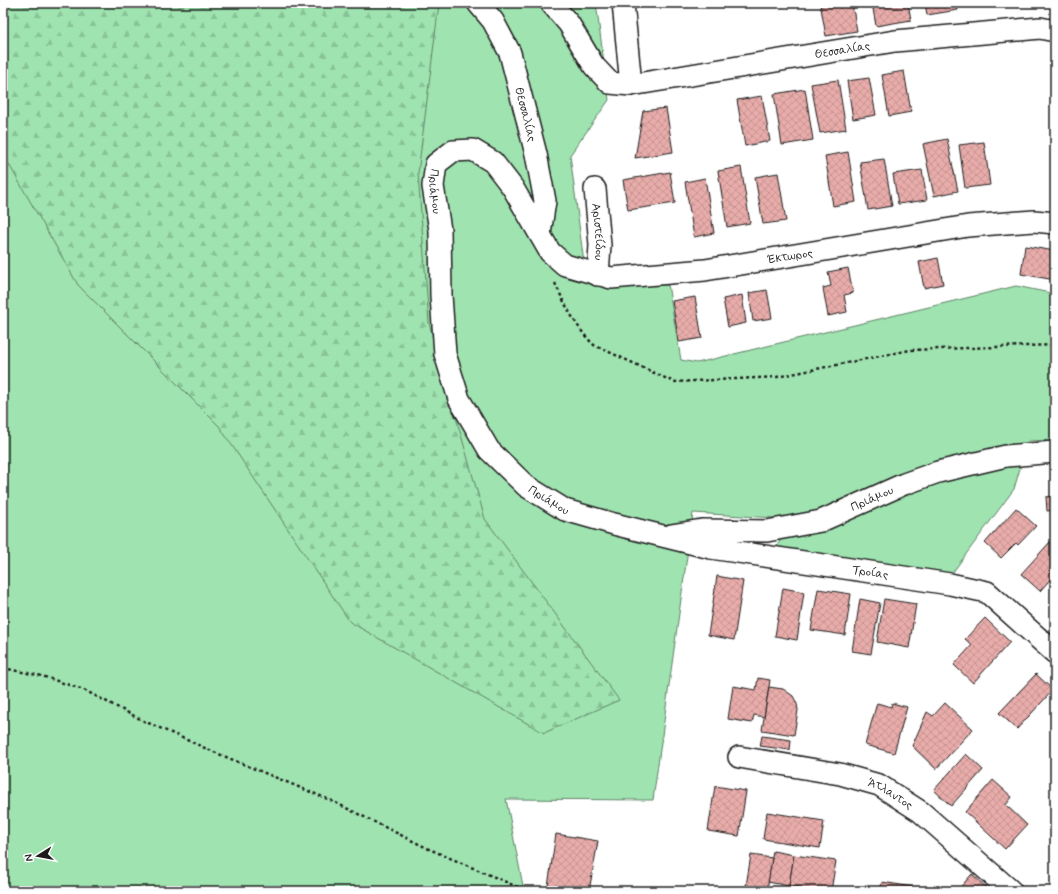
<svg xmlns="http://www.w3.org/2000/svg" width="1058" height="894" viewBox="0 0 1058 894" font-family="Mynerve,sans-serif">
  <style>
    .grass { fill: #9fe4b0; stroke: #5e8066 }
    .forest { fill: url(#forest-firs); stroke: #5e8066 }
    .building { fill: url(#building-cross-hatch); stroke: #1c1c1c }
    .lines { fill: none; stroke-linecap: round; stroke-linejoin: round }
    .minor-casing { stroke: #1c1c1c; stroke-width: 24 }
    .path { stroke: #1c1c1c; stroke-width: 2.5; stroke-dasharray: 3 3; stroke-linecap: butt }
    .minor { stroke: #fff; stroke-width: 21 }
    .labels { text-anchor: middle; stroke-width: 3; stroke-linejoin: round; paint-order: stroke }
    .street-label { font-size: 12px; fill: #1c1c1c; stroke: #fff }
  </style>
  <defs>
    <pattern id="forest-firs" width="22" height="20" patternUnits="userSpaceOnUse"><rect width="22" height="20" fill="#9fe4b0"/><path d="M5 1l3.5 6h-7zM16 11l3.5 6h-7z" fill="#88c397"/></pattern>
    <pattern id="building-cross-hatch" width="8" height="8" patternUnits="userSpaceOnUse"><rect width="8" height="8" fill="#e8acaa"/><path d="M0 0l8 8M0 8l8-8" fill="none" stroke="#c69392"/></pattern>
  </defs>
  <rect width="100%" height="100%" fill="#fff"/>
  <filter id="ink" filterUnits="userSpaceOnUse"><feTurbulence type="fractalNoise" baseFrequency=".025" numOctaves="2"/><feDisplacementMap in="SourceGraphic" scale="8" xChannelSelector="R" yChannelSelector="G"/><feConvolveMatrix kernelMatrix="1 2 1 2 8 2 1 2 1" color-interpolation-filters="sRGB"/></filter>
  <g filter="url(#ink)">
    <!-- grass -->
    <polygon class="grass" points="3,3 596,3 609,100 570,155 585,271 611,287 668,285 681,360 697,363 1016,286 1055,294 1055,440 1028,441 1014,489 950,576 776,548 792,519 693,513 653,800 506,799 524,891 3,891"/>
    <!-- forest -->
    <polygon class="forest" points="3,3 439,3 418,173 429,323 485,519 619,700 544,733 350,622 219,426 78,285 3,154"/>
    <!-- building -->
    <g class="building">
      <polygon points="820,3 852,3 857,31 826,36"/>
      <polygon points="872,3 908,3 911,20 876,26"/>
      <polygon points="925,3 957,3 958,10 927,15"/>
      <polygon points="904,71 911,112 889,116 882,75"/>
      <polygon points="869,78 876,115 853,119 847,81"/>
      <polygon points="838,80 846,129 820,133 811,84"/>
      <polygon points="805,89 813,140 782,145 774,94"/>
      <polygon points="762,96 770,141 745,146 737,100"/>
      <polygon points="666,108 673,152 635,158 643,111"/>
      <polygon points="947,139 958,191 934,196 923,144"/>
      <polygon points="984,142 990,185 965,188 959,145"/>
      <polygon points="848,152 856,202 833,206 825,156"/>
      <polygon points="884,159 892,206 868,210 860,162"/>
      <polygon points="741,167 750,223 727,227 718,171"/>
      <polygon points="922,170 927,200 898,204 893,174"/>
      <polygon points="670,172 675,203 628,210 623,180"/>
      <polygon points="778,173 786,221 763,224 755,177"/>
      <polygon points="705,178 714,233 694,237 685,182"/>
      <polygon points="1025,246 1055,251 1055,280 1021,274"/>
      <polygon points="938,258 943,284 924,288 919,262"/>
      <polygon points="848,268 853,293 844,295 847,312 828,316 823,288 831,286 828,272"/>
      <polygon points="767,290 772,318 753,321 749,293"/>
      <polygon points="742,295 746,323 728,327 723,299"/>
      <polygon points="695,297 702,338 679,342 672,301"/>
      <polygon points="1055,496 1055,510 1047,511 1046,497"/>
      <polygon points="1016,508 1036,526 1018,545 1016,543 1001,558 985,543"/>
      <polygon points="1050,542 1055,547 1055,574 1040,591 1021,574"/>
      <polygon points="717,576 743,581 734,640 708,635"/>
      <polygon points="783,588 804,592 797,640 775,636"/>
      <polygon points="818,589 851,594 845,635 811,630"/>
      <polygon points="860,599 880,603 871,654 852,651"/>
      <polygon points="884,599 916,604 909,648 877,642"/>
      <polygon points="985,618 1010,642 973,683 954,665 972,645 965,639"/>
      <polygon points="1036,674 1053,690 1017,729 999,713"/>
      <polygon points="758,678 770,680 764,717 754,715 752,723 728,719 733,686 756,690"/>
      <polygon points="769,687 783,689 793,696 797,704 798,710 794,735 762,730"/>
      <polygon points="877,703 891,707 892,703 907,707 894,753 865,745"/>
      <polygon points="945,703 973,729 936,769 912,746 927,712 933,716"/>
      <polygon points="762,736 791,740 790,750 760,746"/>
      <polygon points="966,754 983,770 951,806 934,790"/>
      <polygon points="993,780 1012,797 1006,805 1027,825 1005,849 965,812"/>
      <polygon points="715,786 746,791 739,836 708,831"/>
      <polygon points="767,812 824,821 820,848 763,839"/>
      <polygon points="556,834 598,841 589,891 580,891 548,886"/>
      <polygon points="773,851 794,855 789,886 768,882"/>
      <polygon points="751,855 772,858 767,890 746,886"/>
      <polygon points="794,855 836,861 831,891 822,891 789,886"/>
      <polygon points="972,874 990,891 957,891"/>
      <polygon points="882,882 919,888 919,891 880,891"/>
    </g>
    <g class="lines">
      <defs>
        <g id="minor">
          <path id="s1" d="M478,3L493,21L510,53L536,154L545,201L540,234"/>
          <path id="s2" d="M551,3L569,24L594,66L610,83L631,85L895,41L1040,28L1055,31"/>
          <polyline points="623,3 631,85"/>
          <path id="s3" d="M595,189L600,245L598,275"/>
          <path id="s4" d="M1055,223L1034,221L968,226L705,270L611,278L565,265L550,252L513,188L493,162L473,150L453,151L436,164L433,186L440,230L441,295L445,354L459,399L489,450L526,486L565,510L614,524L711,548L950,584L987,592L1055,653"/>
          <path id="s5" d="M671,535L702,530L767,531L821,521L904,484L938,472L1006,456L1055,452"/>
          <path id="s6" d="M739,757L840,774L879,785L921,812L1011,891"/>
        </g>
      </defs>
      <!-- minor casing -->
      <use href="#minor" class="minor-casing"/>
      <!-- path -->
      <g class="path">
        <path d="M555,283C565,305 577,329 594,345L674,382L777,377L910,350L1055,345"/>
        <polyline points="3,668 42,676 84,690 144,721 214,752 330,800 429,849 527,891"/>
      </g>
      <!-- minor -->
      <use href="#minor" class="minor"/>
    </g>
  </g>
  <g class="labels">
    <!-- street labels -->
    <g class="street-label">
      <text dy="4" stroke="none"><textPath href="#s2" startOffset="335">Θεσσαλίας</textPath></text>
      <text dy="4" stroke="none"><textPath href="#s1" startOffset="123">Θεσσαλίας</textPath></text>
      <text dy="4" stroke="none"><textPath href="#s4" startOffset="715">Πριάμου</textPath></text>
      <text dy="4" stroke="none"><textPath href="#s3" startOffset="43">Αριστείδου</textPath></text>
      <text transform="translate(790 256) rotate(-9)" y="4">Έκτωρος</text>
      <text dy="4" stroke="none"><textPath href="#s4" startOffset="1063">Πριάμου</textPath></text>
      <text dy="4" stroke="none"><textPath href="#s5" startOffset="207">Πριάμου</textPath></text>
      <text dy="4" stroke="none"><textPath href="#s4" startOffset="1394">Τροίας</textPath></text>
      <text dy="4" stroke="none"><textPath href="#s6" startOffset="157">Άτλαντος</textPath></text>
    </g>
  </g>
  <!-- margin -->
  <rect width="1058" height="894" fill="none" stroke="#fff" stroke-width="16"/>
  <rect x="8" y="8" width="1042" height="878" fill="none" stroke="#1c1c1c" stroke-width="1.5" filter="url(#ink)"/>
  <!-- north arrow -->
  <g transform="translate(38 856) rotate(259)" stroke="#ffffff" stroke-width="3" paint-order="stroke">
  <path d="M0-3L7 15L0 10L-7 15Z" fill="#1c1c1c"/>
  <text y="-6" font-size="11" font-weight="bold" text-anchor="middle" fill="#1c1c1c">N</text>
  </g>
</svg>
